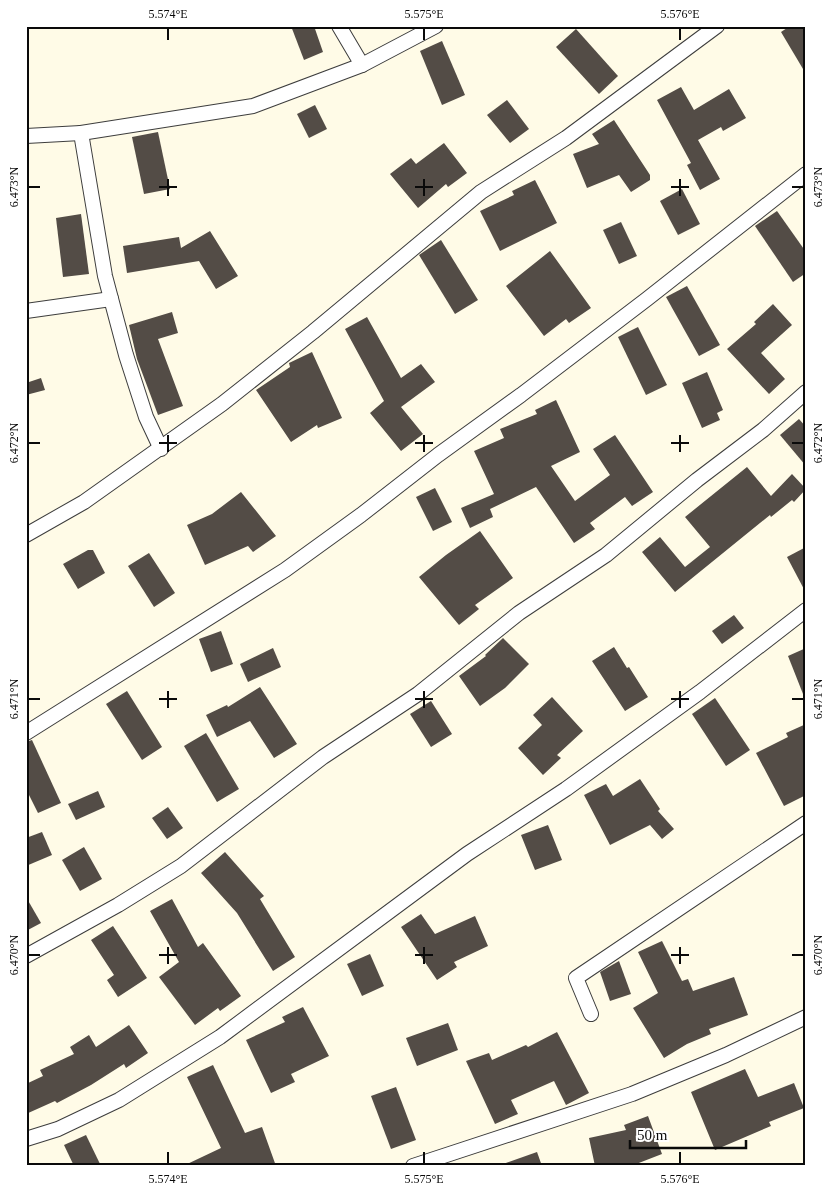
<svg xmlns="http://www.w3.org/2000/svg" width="832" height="1192" viewBox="0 0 832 1192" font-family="'Times New Roman',serif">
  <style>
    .building { fill: #534c46 }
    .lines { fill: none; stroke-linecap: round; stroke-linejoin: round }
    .street-casing { stroke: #3d3d3d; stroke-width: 16 }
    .street { stroke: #fff; stroke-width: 14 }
    .ticks { fill: none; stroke: #0a0a0a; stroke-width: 2 }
    .neatline { fill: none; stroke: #0a0a0a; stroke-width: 2 }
    .ticks-label { font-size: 12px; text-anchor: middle; fill: #0a0a0a }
  </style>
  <rect width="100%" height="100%" fill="#fffbe7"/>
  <!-- building -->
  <g class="building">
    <polygon points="291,26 314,26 323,52 304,60"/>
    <polygon points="790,26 806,26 806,74 781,32"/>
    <polygon points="576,29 618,76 599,94 556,47"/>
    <polygon points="442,41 465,95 442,105 420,51"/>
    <polygon points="681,87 694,110 729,89 746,118 723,131 721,127 698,140 720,179 700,190 687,165 691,163 657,100"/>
    <polygon points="507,100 529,129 510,143 487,115"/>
    <polygon points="315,105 327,129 309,138 297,114"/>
    <polygon points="614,120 650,175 650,180 631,192 619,175 587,188 573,154 599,144 592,134"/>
    <polygon points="158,132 170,189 144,194 132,137"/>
    <polygon points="444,143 467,173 448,187 446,184 418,208 390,174 411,158 416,164"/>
    <polygon points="535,180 557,223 500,251 480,211 514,195 512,191"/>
    <polygon points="682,189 700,224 678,235 660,201"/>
    <polygon points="777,211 806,252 806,273 793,282 755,226"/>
    <polygon points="81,214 89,274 63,277 56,218"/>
    <polygon points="621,222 637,256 619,264 603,230"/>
    <polygon points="210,231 238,276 216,289 199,261 127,273 123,246 179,237 181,248"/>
    <polygon points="441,240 478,300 455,314 419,255"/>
    <polygon points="550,251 591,308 569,323 566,319 544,336 506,286"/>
    <polygon points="687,286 720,345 699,356 666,297"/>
    <polygon points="773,304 792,325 761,353 785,379 769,394 727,349 756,324 754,322"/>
    <polygon points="172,312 178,333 158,339 183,406 158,415 137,359 129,325"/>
    <polygon points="367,317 401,378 421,364 435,382 401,407 423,434 401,451 370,413 384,401 345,329"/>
    <polygon points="638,327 667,385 646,395 618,337"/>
    <polygon points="312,352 342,418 318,428 317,425 291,442 256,390 290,367 289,363"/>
    <polygon points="707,372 723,410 717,413 720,420 702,428 682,383"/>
    <polygon points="41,378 45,390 26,395 26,383"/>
    <polygon points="556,400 580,452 551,466 575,501 610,475 593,449 615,435 653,492 632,506 625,497 590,523 595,529 574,543 536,487 490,509 493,517 470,528 461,508 494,494 474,451 504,438 500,429 537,414 535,410"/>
    <polygon points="799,419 806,427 806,466 780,435"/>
    <polygon points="747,467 771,496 792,474 806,489 794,502 792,500 771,517 770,515 675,592 642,552 660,537 685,567 710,547 685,517"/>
    <polygon points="435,488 452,522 433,531 416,497"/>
    <polygon points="241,492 276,536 253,552 248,546 205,565 187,525 212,514"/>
    <polygon points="480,531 513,578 475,605 479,609 459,625 419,577 446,555"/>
    <polygon points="806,547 806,593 787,557"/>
    <polygon points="88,550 93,550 105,573 78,589 63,564"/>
    <polygon points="149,553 175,593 154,607 128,566"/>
    <polygon points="734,615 744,628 722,644 712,631"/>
    <polygon points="221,631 233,664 211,672 199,639"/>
    <polygon points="503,638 529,664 505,688 480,706 459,676 486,656 485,655"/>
    <polygon points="614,647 627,668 629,667 648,697 625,711 592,661"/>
    <polygon points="273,648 281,667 248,682 240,664"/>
    <polygon points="806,648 806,699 805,699 788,656"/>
    <polygon points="260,687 297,744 274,758 250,721 217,737 206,715 227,705 228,707"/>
    <polygon points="127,691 162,747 142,760 106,704"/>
    <polygon points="552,697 583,731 557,755 561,758 543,775 518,748 542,725 533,715"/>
    <polygon points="715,698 750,750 726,766 692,714"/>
    <polygon points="431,701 452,734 431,747 410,714"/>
    <polygon points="806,724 806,795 784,806 756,753 788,737 786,733"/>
    <polygon points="206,733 239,789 217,802 184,746"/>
    <polygon points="32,740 61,803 38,813 26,789 26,742"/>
    <polygon points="640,779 660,809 658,811 674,829 662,839 650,825 610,845 584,795 606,784 613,796"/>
    <polygon points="98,791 105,807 76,820 68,804"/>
    <polygon points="168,807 183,828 167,839 152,818"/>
    <polygon points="548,825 562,860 535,870 521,835"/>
    <polygon points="42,832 52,855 26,866 26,838"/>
    <polygon points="84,847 102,879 80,891 62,860"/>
    <polygon points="225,852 264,896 260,899 295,957 273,971 237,913 201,873"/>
    <polygon points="26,897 41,923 26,931"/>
    <polygon points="172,899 198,947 203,943 241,996 220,1011 218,1008 195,1025 159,977 179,962 150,911"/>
    <polygon points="421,914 435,934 475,916 488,946 454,962 457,967 437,980 401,927"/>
    <polygon points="113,926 147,978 118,997 107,980 114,975 91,940"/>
    <polygon points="662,941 682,981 688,979 693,991 734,977 748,1015 709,1029 711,1034 687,1044 664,1058 633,1008 658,993 638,952"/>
    <polygon points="370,954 384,986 362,996 347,964"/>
    <polygon points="619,961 631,994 610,1001 600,972"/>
    <polygon points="303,1007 329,1056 291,1074 295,1082 271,1093 246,1040 285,1022 282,1017"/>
    <polygon points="448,1023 458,1050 417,1066 406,1038"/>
    <polygon points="129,1025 148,1053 126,1068 124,1064 91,1085 57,1103 55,1101 26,1114 26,1084 43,1076 40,1070 74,1054 70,1047 89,1035 96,1047"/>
    <polygon points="557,1032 589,1093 566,1105 554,1081 511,1100 518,1114 495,1124 466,1061 489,1053 492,1060 526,1045 528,1047"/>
    <polygon points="213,1065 245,1133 262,1127 276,1166 183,1166 221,1148 187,1077"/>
    <polygon points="745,1069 758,1097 794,1083 804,1108 769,1122 771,1126 715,1150 691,1092"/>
    <polygon points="396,1087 416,1140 391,1149 371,1096"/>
    <polygon points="648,1116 662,1154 631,1166 595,1166 589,1138 626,1130 624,1125"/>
    <polygon points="86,1135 101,1166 74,1166 64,1145"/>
    <polygon points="537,1152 542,1166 503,1166 503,1164"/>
  </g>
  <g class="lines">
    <defs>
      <g id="street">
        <polyline points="339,26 362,65"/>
        <polyline points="26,136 81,133"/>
        <polyline points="26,311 111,299"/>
        <polyline points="161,449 146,417 126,355 105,276 81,133 253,106 362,65 436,26"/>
        <polyline points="26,535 84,502 222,404 313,332 481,192 566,138 717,26"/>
        <polyline points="26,733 285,570 361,515 438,455 521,395 647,299 806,174"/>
        <polyline points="26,956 118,905 181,866 323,757 418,694 519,613 606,555 697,480 763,430 806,392"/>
        <polyline points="591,1014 576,978 806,823"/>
        <polyline points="26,1139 58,1129 119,1100 220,1037 467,854 566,789 700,692 806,610"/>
        <polyline points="413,1166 632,1094 726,1055 806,1017"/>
      </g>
    </defs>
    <!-- street casing -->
    <use href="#street" class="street-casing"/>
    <!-- street -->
    <use href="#street" class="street"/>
  </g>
  <!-- ticks -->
  <path class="ticks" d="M168,28V40M424,28V40M680,28V40M168,179V196M424,179V196M680,179V196M28,187H40M159,187H177M415,187H433M671,187H689M792,187H804M168,435V452M424,435V452M680,435V452M28,443H40M159,443H177M415,443H433M671,443H689M792,443H804M168,691V708M424,691V708M680,691V708M28,699H40M159,699H177M415,699H433M671,699H689M792,699H804M168,947V964M424,947V964M680,947V964M28,955H40M159,955H177M415,955H433M671,955H689M792,955H804M168,1152V1164M424,1152V1164M680,1152V1164"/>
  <!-- border -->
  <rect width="832" height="1192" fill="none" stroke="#ffffff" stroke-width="55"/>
  <!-- scale -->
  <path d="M630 1140v8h116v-8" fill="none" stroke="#0a0a0a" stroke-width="2.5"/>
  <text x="637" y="1140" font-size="15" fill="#0a0a0a" stroke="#ffffff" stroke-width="4" paint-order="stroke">50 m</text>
  <rect x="28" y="28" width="776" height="1136" class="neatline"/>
  <g class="ticks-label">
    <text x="168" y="18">5.574°E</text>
    <text x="424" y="18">5.575°E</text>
    <text x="680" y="18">5.576°E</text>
    <text transform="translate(14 187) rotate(-90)" y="4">6.473°N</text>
    <text transform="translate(818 187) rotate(-90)" y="4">6.473°N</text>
    <text transform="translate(14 443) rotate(-90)" y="4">6.472°N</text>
    <text transform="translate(818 443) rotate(-90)" y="4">6.472°N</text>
    <text transform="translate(14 699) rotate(-90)" y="4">6.471°N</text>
    <text transform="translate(818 699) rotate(-90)" y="4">6.471°N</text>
    <text transform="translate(14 955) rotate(-90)" y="4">6.470°N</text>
    <text transform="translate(818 955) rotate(-90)" y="4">6.470°N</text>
    <text x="168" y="1183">5.574°E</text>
    <text x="424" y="1183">5.575°E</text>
    <text x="680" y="1183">5.576°E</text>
  </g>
</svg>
